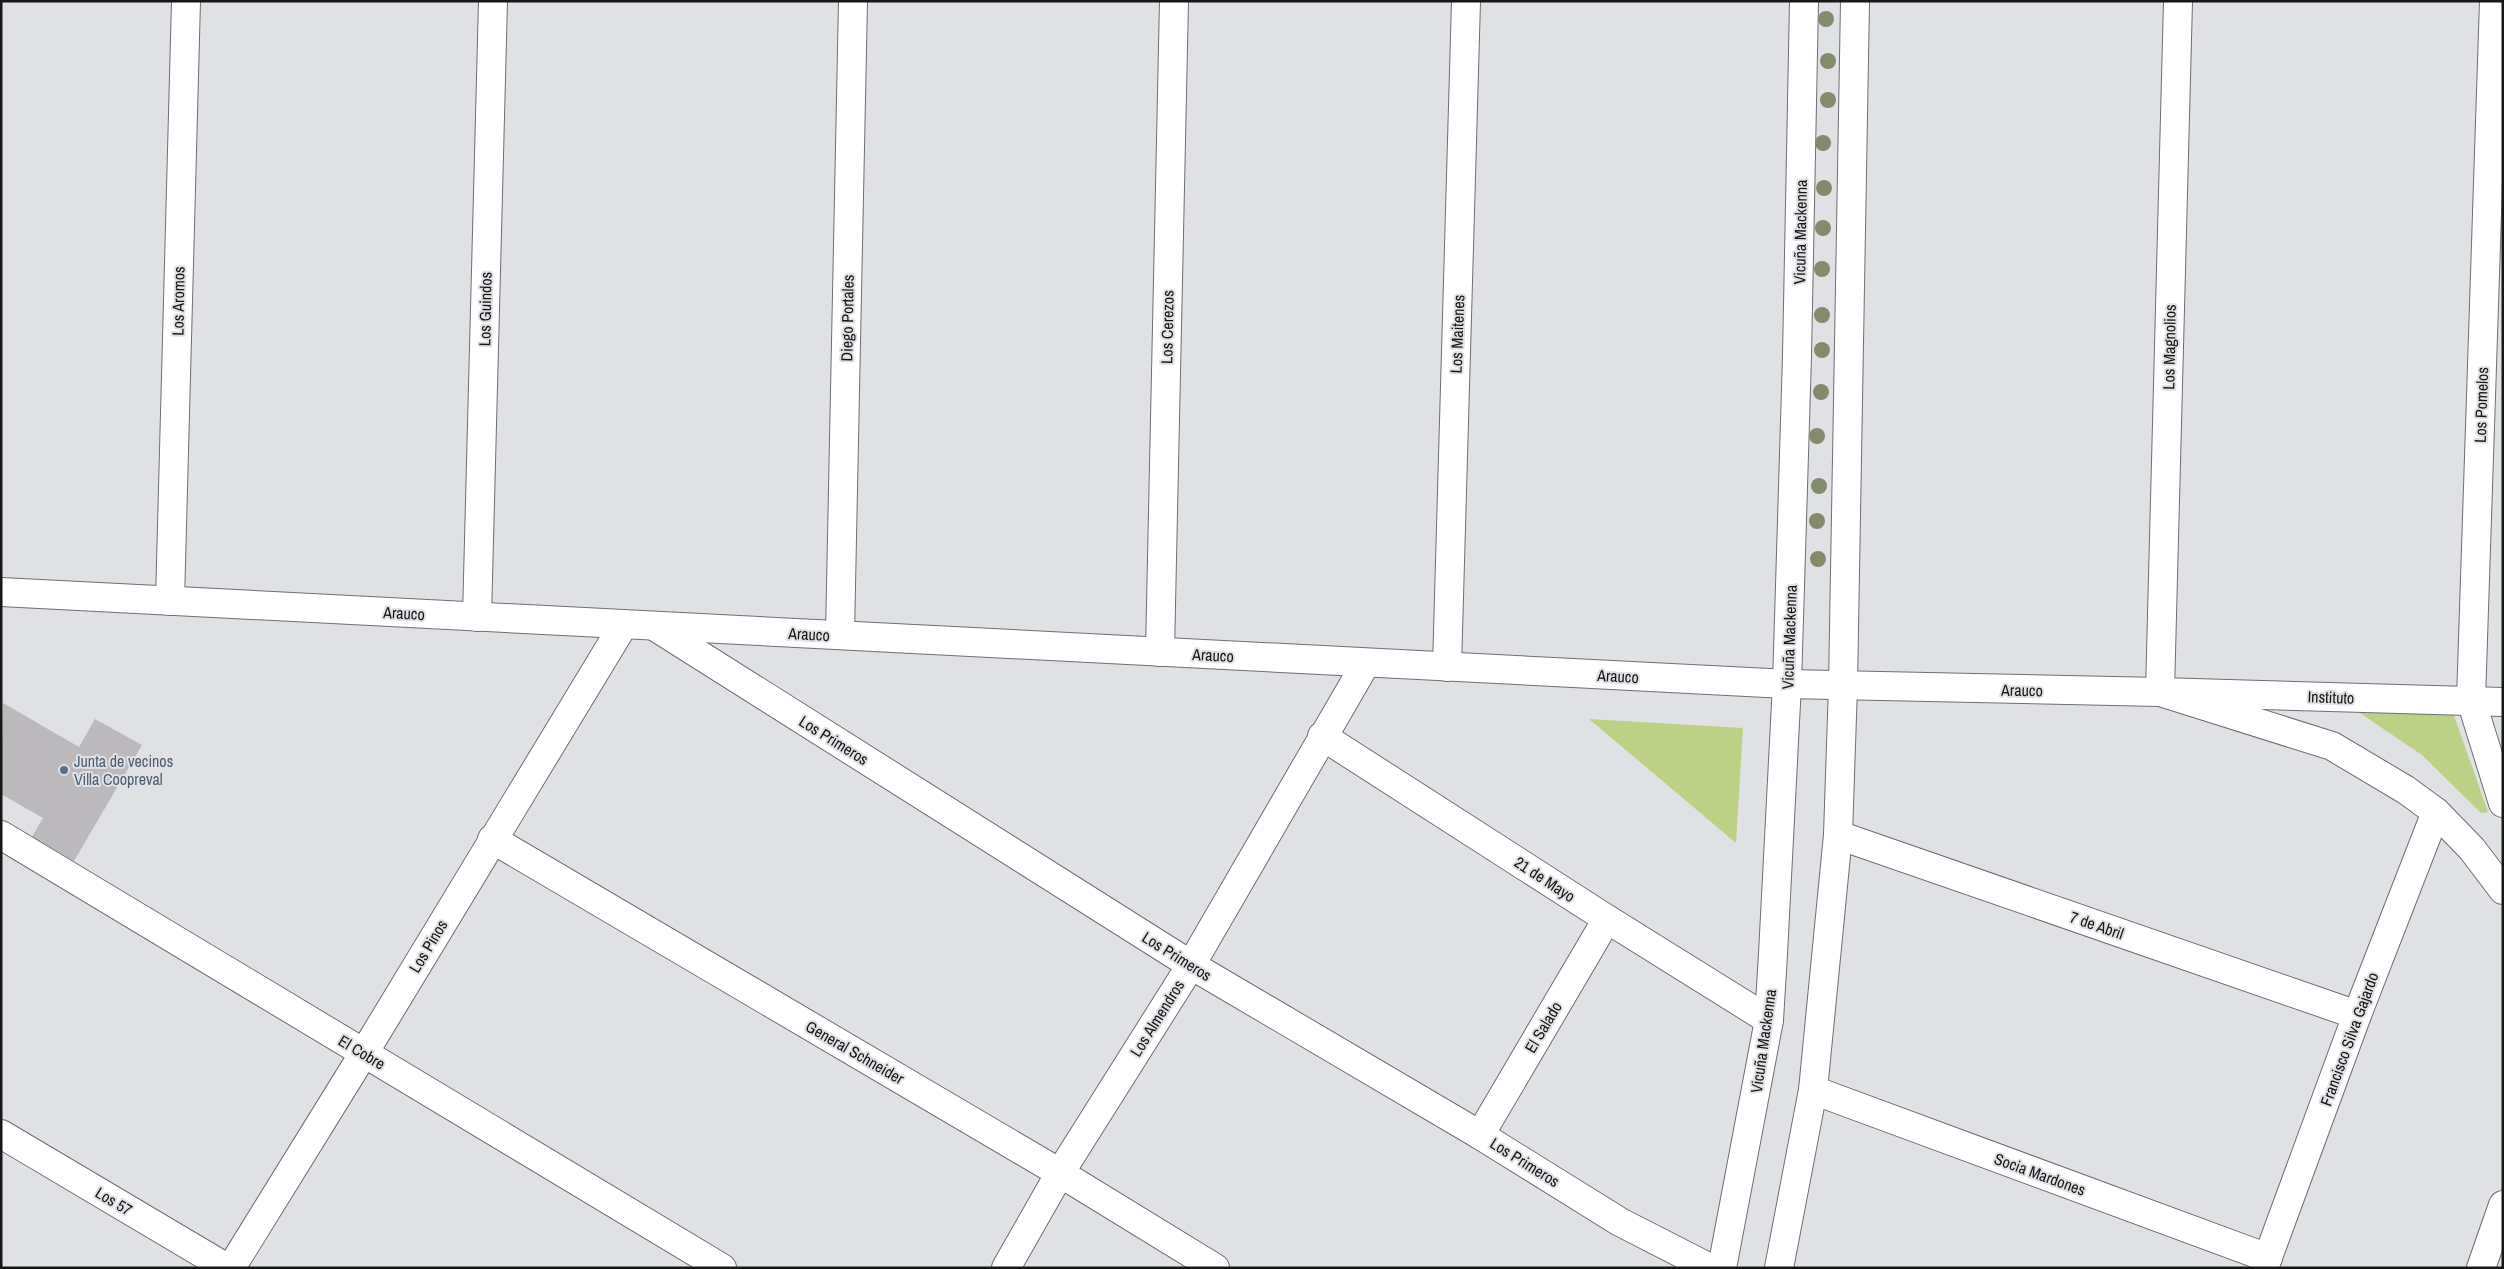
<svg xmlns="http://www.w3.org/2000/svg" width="2504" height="1269" viewBox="0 0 2504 1269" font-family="'Archivo Narrow',sans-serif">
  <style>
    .green { fill: #bdd186 }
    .building { fill: #bbb9bb }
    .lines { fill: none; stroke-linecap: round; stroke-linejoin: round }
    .minor-casing { stroke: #6e6f72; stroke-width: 30 }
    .secondary-casing { stroke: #6e6f72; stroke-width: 30 }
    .minor { stroke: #fff; stroke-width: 28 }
    .secondary { stroke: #fff; stroke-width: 28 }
    .tree { fill: #848b6c }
    .service-dot { fill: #5c6f8a; stroke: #e0e1e4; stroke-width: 2 }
    .labels { text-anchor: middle; stroke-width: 4; stroke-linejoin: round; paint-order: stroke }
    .street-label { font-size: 16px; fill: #161717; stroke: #e0e1e4 }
    .service-label { font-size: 16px; fill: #4e5e75; stroke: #e0e1e4; text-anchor: start }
  </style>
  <rect width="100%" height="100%" fill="#e0e1e4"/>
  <!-- green -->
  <g class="green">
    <polygon points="2351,707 2452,710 2488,812 2481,813 2422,755"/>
    <polygon points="1589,719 1743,728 1736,843"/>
  </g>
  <!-- building -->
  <polygon class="building" points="3,703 79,747 95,719 142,745 74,861 32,837 43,818 1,794"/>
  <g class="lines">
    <defs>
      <g id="minor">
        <polyline points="2178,1 2160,692 2503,702"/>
        <polyline points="2494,1 2471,700 2503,803"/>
        <polyline points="170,601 186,1"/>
        <polyline points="477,617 493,1"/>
        <polyline points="654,626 1191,965 1480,1135 1620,1222 1710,1268"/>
        <polyline points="840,635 853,1"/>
        <polyline points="1160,652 1174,1"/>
        <polyline points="1447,667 1466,1"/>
        <polyline points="1322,736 1607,919 1769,1020"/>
        <polyline points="1,835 722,1268"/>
        <polyline points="1838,835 2357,1015"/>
        <polyline points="492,839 1060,1173 1215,1268"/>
        <polyline points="1813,1090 2268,1258"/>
        <polyline points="1,1134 227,1268"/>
        <polyline points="1480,1135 1607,919"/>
        <polyline points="231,1268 364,1053 624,624"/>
        <polyline points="1006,1268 1060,1173 1191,965 1366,663"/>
        <polyline points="2264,1268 2357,1015 2436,812"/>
        <polyline points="2481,1268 2503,1205"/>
      </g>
      <g id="secondary">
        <polyline points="1,592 1787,684 2160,692 2332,746 2406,790 2436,812 2472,849 2503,890"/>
        <polyline points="1722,1268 1769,1020 1773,954 1787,684 1797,356 1804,1"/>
        <polyline points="1779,1268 1813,1090 1838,835 1843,686 1855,1"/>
      </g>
    </defs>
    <!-- minor casing -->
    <use href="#minor" class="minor-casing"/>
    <!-- secondary casing -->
    <use href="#secondary" class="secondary-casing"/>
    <!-- minor -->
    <use href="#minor" class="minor"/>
    <!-- secondary -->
    <use href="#secondary" class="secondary"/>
  </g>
  <!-- trees -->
  <g class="tree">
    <circle cx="1826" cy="19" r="8"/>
    <circle cx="1828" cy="61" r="8"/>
    <circle cx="1828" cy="100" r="8"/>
    <circle cx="1823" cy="143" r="8"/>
    <circle cx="1824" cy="188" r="8"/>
    <circle cx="1823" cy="228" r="8"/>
    <circle cx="1822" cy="269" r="8"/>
    <circle cx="1822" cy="315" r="8"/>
    <circle cx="1822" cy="350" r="8"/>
    <circle cx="1821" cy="392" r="8"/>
    <circle cx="1817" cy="436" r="8"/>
    <circle cx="1819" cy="486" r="8"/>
    <circle cx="1817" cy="521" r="8"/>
    <circle cx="1818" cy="559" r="8"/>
  </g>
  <!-- markers -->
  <circle class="service-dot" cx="64" cy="770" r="5"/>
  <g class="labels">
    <!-- street labels -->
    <g class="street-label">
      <text transform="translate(1800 232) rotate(-89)" y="6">Vicuña Mackenna</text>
      <text transform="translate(178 301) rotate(-89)" y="6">Los Aromos</text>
      <text transform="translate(485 309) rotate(-89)" y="6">Los Guindos</text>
      <text transform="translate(847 318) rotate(-89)" y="6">Diego Portales</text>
      <text transform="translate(1167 327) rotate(-89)" y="6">Los Cerezos</text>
      <text transform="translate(1457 334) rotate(-88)" y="6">Los Maitenes</text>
      <text transform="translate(2169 347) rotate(-89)" y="6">Los Magnolios</text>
      <text transform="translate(2481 405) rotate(-88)" y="6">Los Pomelos</text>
      <text transform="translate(404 613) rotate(3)" y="6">Arauco</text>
      <text transform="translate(809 634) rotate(3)" y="6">Arauco</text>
      <text transform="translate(1789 637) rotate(-88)" y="6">Vicuña Mackenna</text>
      <text transform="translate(1213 655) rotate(3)" y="6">Arauco</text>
      <text transform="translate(1618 676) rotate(3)" y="6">Arauco</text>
      <text transform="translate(2022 690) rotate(1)" y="6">Arauco</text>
      <text transform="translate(2331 697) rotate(2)" y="6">Instituto</text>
      <text transform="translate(834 740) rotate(32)" y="6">Los Primeros</text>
      <text transform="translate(1545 879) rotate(33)" y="6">21 de Mayo</text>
      <text transform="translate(2097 925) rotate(19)" y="6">7 de Abril</text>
      <text transform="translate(428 946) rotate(-59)" y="6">Los Pinos</text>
      <text transform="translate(1177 956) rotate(32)" y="6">Los Primeros</text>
      <text transform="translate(1157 1018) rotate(-58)" y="6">Los Almendros</text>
      <text transform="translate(1543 1027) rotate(-59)" y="6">El Salado</text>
      <text transform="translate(2349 1039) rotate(-70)" y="6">Francisco Silva Gajardo</text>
      <text transform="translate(1763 1041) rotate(-82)" y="6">Vicuña Mackenna</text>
      <text transform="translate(362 1052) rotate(31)" y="6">El Cobre</text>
      <text transform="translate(855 1052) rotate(30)" y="6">General Schneider</text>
      <text transform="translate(1525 1162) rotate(32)" y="6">Los Primeros</text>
      <text transform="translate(2040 1174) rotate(20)" y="6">Socia Mardones</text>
      <text transform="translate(114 1201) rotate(31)" y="6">Los 57</text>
    </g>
    <!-- service labels -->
    <g class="service-label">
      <text x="74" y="767">Junta de vecinos<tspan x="74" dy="18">Villa Coopreval</tspan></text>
    </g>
  </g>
  <!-- border -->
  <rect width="2504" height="1269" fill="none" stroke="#161717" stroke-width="5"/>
</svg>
